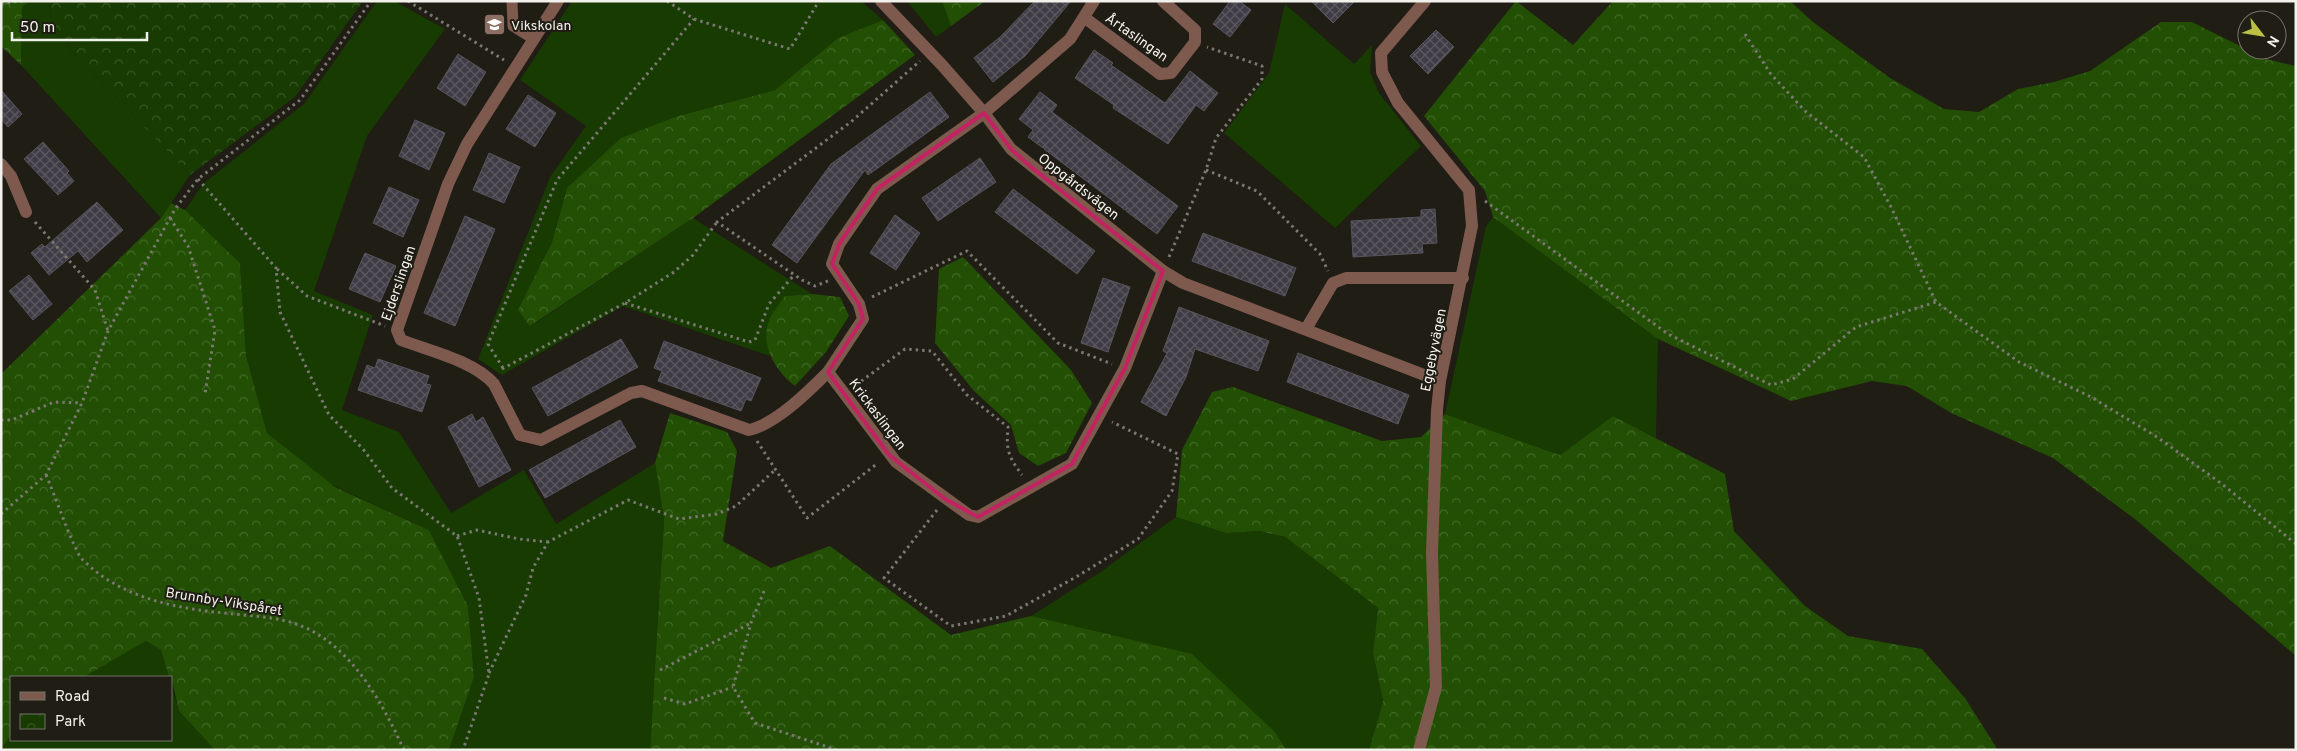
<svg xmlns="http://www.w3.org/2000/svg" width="2297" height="751" viewBox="0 0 2297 751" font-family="Overpass,sans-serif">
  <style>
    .green { fill: #173b00 }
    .forest { fill: url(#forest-crowns) }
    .park { fill: url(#park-crowns) }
    .building { fill: url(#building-cross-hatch); stroke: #58545e }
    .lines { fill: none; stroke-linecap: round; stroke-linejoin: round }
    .path { stroke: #7a7871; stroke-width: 3; stroke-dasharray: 2.5 4; stroke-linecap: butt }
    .lane { stroke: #7d594e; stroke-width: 11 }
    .street { stroke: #7d594e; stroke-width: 12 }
    .marked { fill: none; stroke: #c42362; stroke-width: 4; stroke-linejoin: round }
    .labels { text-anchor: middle; stroke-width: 4; stroke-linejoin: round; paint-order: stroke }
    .poi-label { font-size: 14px; fill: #f3f1eb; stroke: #1f1d14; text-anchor: start }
    .street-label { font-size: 14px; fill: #f3f1eb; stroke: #1f1d14 }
  </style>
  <defs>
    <pattern id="forest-crowns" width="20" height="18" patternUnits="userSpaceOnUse" patternTransform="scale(1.25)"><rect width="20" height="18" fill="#224f03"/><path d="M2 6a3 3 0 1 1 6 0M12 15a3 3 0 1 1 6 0" fill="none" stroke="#436928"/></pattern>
    <pattern id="park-crowns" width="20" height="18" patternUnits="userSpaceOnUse" patternTransform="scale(1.25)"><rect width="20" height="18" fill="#173b00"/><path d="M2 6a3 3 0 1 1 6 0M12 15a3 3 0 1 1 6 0" fill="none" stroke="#395825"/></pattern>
    <pattern id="building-cross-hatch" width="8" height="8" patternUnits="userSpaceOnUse" patternTransform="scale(1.25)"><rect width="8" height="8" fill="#3f3c45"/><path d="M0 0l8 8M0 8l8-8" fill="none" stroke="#5b5960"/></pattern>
  </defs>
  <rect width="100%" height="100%" fill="#1f1d14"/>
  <!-- green -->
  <g class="green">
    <polygon points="31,1 49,1 52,22 69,48 190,175 161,218 21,65 22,7"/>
    <polygon points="377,1 394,1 445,29 367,136 314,291 373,315 342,410 399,432 451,513 524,470 556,524 655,463 664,519 650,750 449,750 474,677 468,606 429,530 330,484 267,433 246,355 240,263 185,210 204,183 304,104"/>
    <path d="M572,1H861L883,20L838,38L775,90L678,116L567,188L552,242L519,310L531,326L693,218L812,294L785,296C768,321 763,327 770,356L623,306L502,375L478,359L550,177L586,126L520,80Z"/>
    <polygon points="907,1 942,1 951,26 936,37"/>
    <polygon points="1285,4 1354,64 1372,45 1370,72 1379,93 1421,146 1335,228 1224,133 1269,73"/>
    <polygon points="1493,217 1658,339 1656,438 1613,416 1560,455 1445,414 1486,226"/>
    <polygon points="1176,517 1226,533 1260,531 1285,537 1378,608 1373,653 1383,701 1369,750 1286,750 1276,733 1031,616 1099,573"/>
    <polygon points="146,641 161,650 169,677 84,677"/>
    <polygon points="171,685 179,711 215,750 2,750 7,737 11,734 11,740 171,740"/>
  </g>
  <!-- forest -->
  <g class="forest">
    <polygon points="1,1 31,1 22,7 21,65 1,46"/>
    <polygon points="942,1 985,1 951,26"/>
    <polygon points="1516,1 1573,45 1613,1 1790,1 1813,22 1890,78 1944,109 1979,112 2018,89 2054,82 2090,71 2161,22 2192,22 2266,59 2296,66 2296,656 2136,520 2053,458 1951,413 1907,386 1872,381 1791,401 1658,339 1493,217 1485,191 1424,116"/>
    <polygon points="883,20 915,55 693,218 530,326 518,310 552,242 567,188 621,138 678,116 775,90 838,38"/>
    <polygon points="171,203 185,210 240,263 246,355 267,433 335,487 429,530 468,606 474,677 449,750 215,750 179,711 171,677 169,677 161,650 146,641 84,677 11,677 11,734 1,750 1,374 161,218"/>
    <polygon points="963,257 1071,370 1092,403 1066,453 1038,466 1019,453 1011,425 974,391 935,343 939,269"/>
    <path d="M812,294L840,297L849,316L826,352L795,386C774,370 758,342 771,316C775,309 780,303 785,296Z"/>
    <polygon points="1233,387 1382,441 1421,437 1445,414 1560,455 1613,416 1725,474 1734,531 1805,606 1848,636 1922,649 1965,698 1998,750 1369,750 1383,701 1373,653 1378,608 1285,537 1260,531 1226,533 1176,517 1182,450 1212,392"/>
    <polygon points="670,413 727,432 737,451 723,541 771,568 830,546 951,635 1031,616 1192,654 1276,733 1286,750 650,750 664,519 655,463"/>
  </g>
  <!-- park -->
  <polygon class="park" points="49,1 363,1 295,97 190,175 69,48 52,22"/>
  <!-- building -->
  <g class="building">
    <polygon points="1035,1 1071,1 1025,56 993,82 974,58 1000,37"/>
    <polygon points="1230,1 1239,1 1251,10 1230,37 1213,24"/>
    <polygon points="1311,1 1355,1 1333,23"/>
    <polygon points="1436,30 1454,47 1428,74 1410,56"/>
    <polygon points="1094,50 1113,63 1111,65 1165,103 1190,71 1218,93 1204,111 1196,105 1168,144 1113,108 1114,105 1075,78"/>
    <polygon points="458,54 486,72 465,106 437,88"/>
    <polygon points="1,90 22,114 8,127 1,119"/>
    <polygon points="930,92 949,117 868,175 865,170 797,263 772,245 831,164"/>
    <polygon points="1040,92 1057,105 1052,112 1178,206 1157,234 1126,211 1128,207 1125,210 1044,149 1047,145 1043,148 1028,137 1033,130 1019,119"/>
    <polygon points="528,95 556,113 535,147 506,129"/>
    <polygon points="415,120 445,133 429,170 399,156"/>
    <polygon points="43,142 69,171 67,173 74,181 58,195 24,159"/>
    <polygon points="489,153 520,167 504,203 473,190"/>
    <polygon points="980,158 996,182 938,221 922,198"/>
    <polygon points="389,187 419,200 403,237 373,223"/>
    <polygon points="1013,189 1095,251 1077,274 995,212"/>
    <polygon points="97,202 123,230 87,262 78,251 49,275 31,253 42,244 45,247"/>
    <polygon points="1435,209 1437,243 1422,244 1423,253 1353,257 1351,221 1421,217 1421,210"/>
    <polygon points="895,215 920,233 896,270 870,253"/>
    <polygon points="465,216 495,229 455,326 424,313"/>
    <polygon points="1203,233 1296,268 1285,296 1192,261"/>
    <polygon points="365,253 396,266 380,302 349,289"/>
    <polygon points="29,275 52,304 33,320 9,291"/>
    <polygon points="1103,278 1130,287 1108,352 1081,343"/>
    <polygon points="1179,307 1269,341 1258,371 1195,349 1186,377 1166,416 1141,402 1167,353 1163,351"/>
    <polygon points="621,339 638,367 548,416 532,388"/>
    <polygon points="664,341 761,378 751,401 746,399 741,411 658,381 662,371 654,368"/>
    <polygon points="1298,353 1409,395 1398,424 1287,382"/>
    <polygon points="378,359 429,376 426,384 431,385 422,412 358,390 367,365 375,368"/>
    <polygon points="472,414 476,422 483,417 511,470 479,487 448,427"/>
    <polygon points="620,420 636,447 545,498 529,470"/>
  </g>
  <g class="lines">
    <!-- path -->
    <g class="path">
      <polyline points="408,1 504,60"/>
      <polyline points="667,1 694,19 790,49 819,1"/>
      <polyline points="1,3 23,1"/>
      <polyline points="1745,34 1770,73 1805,111 1864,157 1891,207 1936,302"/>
      <polyline points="1206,170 1257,191 1320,254 1328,271"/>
      <polyline points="198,179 276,268 280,312 329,415 363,449 392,488 457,536 479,598 489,674 463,750"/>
      <polyline points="1485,201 1668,334 1771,385 1793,379 1856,327 1936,302 2019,362 2091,397 2157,437 2222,484 2296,544"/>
      <polyline points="170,218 188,246 215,330 205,394"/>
      <polyline points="35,222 95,290 108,331"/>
      <polyline points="1169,257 1206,170 1216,138 1262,79 1262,66 1207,47"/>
      <polyline points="277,269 307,296 385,326"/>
      <polyline points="828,281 815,286 802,280 717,222 852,121 920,61"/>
      <polyline points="872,297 967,251 1058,343 1112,364"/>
      <polyline points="625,303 749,342 755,340 769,304 794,275"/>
      <polyline points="503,368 488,344 557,180 694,19"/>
      <polyline points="502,369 625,303 674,272 693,255 717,222"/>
      <path d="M856,385L905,349L932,351L967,395L1008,427C1006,450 1008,456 1022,475"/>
      <polyline points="1,420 12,420 54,402 82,403"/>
      <polyline points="757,441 807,518 878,463"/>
      <path d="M46,475C53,490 74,551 82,559C119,597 173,608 224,613C249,616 275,616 299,625C351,645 382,702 404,750"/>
      <polyline points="937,510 884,578 951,626 1006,616 1076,577 1138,539 1172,491 1178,454 1112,422"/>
      <polyline points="1,514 46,475 82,403 108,331 175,209 198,179 300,100 371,1"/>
      <polyline points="457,536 477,530 519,539 548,542"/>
      <polyline points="764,591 751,623 733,687 755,723 837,750"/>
      <polyline points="660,670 751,623"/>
      <polyline points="489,673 526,595 533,568 548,542 628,500 679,519 717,514 736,506 776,469"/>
      <polyline points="664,698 685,704 733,687"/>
    </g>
    <!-- lane -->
    <polyline class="lane" points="512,1 513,26 534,39"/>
    <!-- street -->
    <g class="street">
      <path d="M558,1L467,144L448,184L397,330L401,340C430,351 474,361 494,384L520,435L541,440L631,393L642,391L749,430C776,424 809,391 828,372"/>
      <polyline points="881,1 942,65 984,113 1011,149 1163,271 1183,283 1440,381"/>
      <polyline points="1094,1 1070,39 984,113 877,189 839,244 832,264 859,304 863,319 828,372 896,462 969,515 978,517 1072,464 1125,368 1163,271"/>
      <polyline points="1085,18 1160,74 1171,73 1195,42 1195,30 1163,1"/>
      <polyline points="1,164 11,176 26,212"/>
      <polyline points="1306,329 1333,283 1346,278 1463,278"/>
      <polyline points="1419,750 1436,687 1432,553 1437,410 1440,381 1472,226 1469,190 1398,103 1382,72 1381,53 1425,1"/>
    </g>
  </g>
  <!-- marked area -->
  <path class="marked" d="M984,113L1011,149L1031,167L1163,271L1125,368L1072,464L978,517L945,499L889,455L828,372L863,319L859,304L832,264L839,244L877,189Z"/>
  <!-- icons -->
  <defs>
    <symbol id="school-square" viewBox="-11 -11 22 22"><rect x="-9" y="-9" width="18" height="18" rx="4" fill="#8d6e63" stroke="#1f1d14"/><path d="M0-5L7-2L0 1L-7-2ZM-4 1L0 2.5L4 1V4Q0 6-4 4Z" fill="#fff"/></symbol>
  </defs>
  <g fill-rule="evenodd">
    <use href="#school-square" x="482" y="12" width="25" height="25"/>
  </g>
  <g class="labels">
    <!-- poi labels -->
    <g class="poi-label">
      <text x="511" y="30">Vikskolan</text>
    </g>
    <!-- street labels -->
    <g class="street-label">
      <text transform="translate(1137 37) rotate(35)" y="5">Årtaslingan</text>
      <text transform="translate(1079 186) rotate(38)" y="5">Oppgårdsvägen</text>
      <text transform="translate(398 283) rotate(-71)" y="5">Ejderslingan</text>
      <text transform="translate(1433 350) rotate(-79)" y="5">Eggebyvägen</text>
      <text transform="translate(878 414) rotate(53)" y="5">Krickaslingan</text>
      <text transform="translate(224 601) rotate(9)" y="5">Brunnby-Vikspåret</text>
    </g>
  </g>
  <!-- border -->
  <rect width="2297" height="751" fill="none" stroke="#f3f1eb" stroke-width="5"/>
  <!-- legend -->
  <rect x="10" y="676" width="162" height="65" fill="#1f1d14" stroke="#74726a"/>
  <rect x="20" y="692" width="25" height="8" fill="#7d594e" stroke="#74726a"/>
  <text x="55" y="701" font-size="15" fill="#f3f1eb">Road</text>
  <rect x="20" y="714" width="25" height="15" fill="url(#park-crowns)" stroke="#74726a"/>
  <text x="55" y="726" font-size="15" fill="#f3f1eb">Park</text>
  <!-- north arrow -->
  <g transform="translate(2262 35) rotate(121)"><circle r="24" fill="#1f1d14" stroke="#74726a"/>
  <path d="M0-4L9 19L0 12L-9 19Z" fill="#bbc044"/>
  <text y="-8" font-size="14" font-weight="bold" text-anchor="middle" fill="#f3f1eb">N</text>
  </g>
  <!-- scale -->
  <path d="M12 32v8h135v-8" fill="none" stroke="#f3f1eb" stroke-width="2.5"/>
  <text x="20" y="32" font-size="15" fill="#f3f1eb" stroke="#1f1d14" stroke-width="4" paint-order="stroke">50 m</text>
</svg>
